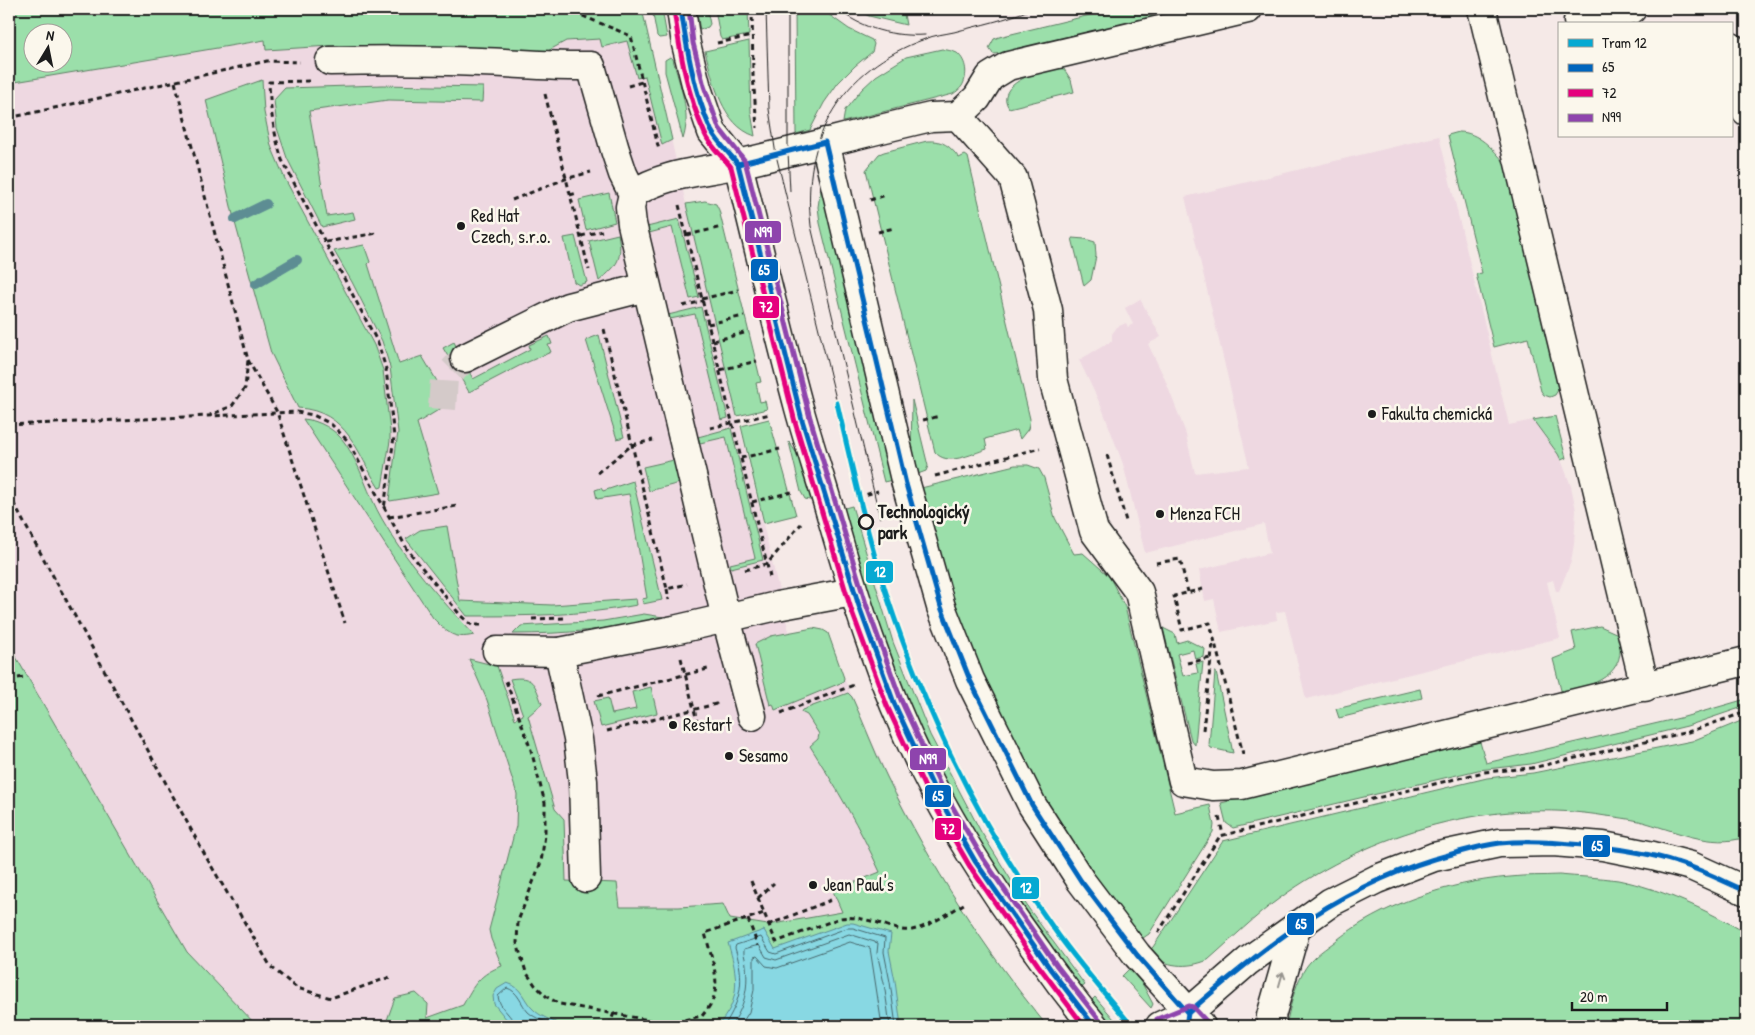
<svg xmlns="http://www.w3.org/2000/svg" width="1755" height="1035" viewBox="0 0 1755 1035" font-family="'Patrick Hand',sans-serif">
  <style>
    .built { fill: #eed8e1 }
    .green { fill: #9bdfaa; stroke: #5c7e63; fill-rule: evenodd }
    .water { fill: #88d8e3; stroke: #5d8d93 }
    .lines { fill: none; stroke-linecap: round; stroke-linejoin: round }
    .shore { stroke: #47676c; stroke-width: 1 }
    .stream { stroke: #5d8d93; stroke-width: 10 }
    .minor-tunnel { stroke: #d4cac9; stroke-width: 28; stroke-dasharray: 28 14; stroke-linecap: butt }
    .minor-casing { stroke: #1c1c1c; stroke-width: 31 }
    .path { stroke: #1c1c1c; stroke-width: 3; stroke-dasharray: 5 4; stroke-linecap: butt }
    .minor { stroke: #fbf7ec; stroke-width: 28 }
    .tram { stroke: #1c1c1c; stroke-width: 1 }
    .bus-1-casing { stroke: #fbf7ec; stroke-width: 9 }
    .bus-2-casing { stroke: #fbf7ec; stroke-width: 9 }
    .bus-3-casing { stroke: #fbf7ec; stroke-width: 9 }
    .bus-1 { stroke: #0065bd; stroke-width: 5 }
    .bus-2 { stroke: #e5007d; stroke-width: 5 }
    .bus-3 { stroke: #8e44ad; stroke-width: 5 }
    .tram-1-casing { stroke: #fbf7ec; stroke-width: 9 }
    .tram-1 { stroke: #06a9d2; stroke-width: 5 }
    .oneway { stroke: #97948e }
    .poi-dot { fill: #1c1c1c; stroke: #fbf7ec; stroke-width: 2 }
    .stop-dot { fill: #fbf7ec; stroke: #1c1c1c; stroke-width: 2.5 }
    .labels { text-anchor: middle; stroke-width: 5; stroke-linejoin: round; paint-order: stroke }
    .poi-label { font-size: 18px; fill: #1c1c1c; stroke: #fbf7ec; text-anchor: start }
    .stop-label { font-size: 18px; font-weight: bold; fill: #1c1c1c; stroke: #fbf7ec; text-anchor: start }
    .line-badge { stroke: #fbf7ec; stroke-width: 2 }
    .badge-label { font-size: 14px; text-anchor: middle; font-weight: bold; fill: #fff }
  </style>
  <rect width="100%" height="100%" fill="#f5e9e7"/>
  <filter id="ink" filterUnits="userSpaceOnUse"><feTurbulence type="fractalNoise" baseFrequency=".02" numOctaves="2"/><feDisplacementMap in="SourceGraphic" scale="10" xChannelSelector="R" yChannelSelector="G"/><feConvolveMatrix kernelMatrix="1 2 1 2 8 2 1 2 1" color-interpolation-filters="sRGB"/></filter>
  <g filter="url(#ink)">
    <!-- built -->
    <g class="built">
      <polygon points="646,30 686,204 789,632 813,628 823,630 828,633 844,678 887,775 927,852 954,899 1013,984 1047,1026 257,1026 187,952 9,645 9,76 268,40 558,45 566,41"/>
      <polygon points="1439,136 1509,425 1533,420 1559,454 1571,486 1576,510 1574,544 1571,562 1559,591 1556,591 1553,580 1547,582 1560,638 1306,699 1285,611 1276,612 1277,620 1221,632 1214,599 1205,601 1199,570 1270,553 1264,524 1145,553 1123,464 1102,408 1079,360 1112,341 1112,334 1117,327 1126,323 1128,327 1133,324 1125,308 1140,299 1161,337 1148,344 1164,377 1185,431 1195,473 1249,467 1185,197"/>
    </g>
    <!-- green -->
    <g class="green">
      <path d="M9,9H642L672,140L662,145L645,76L637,78L627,41L602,47L600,39L566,41L544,53L483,48L407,46H330L266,50L265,40L9,83ZM32,32H62V62H32Z"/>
      <polygon points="652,9 662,9 667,37 659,38 657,36"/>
      <polygon points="696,9 707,9 710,24 708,27 700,30"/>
      <polygon points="715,9 748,9 749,35 722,40 720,37"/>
      <polygon points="795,9 821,9 849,29 872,40 874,44 872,52 855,66 838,83 824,103 810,130 796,134"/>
      <polygon points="855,9 903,9 906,25 869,16"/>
      <polygon points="1115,9 1191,9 1008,53 993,54 989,48 994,39 999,37"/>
      <path d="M749,41L751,112L755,136C722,125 713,81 705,51Z"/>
      <path d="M942,49C947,50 953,51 957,53C967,61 968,76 962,86C960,89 956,92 953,94L843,122L845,110L862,89L876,76L906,57Z"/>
      <path d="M670,57L673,59C679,84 692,113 683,139L665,72V60Z"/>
      <path d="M1054,68L1064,69L1071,80L1074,92L1009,108C993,85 1039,70 1054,68Z"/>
      <path d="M262,80L264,112L271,146L285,179L374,345L383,370L390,431V441L382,487L379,488C357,453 348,411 298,408L271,353L234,219L206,100Z"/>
      <polygon points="383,85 483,87 482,102 388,100 309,111 327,216 353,212 355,219 322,227 287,158 277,128 274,100 285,88"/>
      <path d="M1459,132C1478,132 1493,149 1505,163L1557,383L1558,390L1555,395L1550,397L1544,395L1541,391L1528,338L1494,347L1476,274L1482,273L1448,135Z"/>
      <path d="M927,141C943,140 950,146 959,158L965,155L968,157L1030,419L1028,429L1020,439L1017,430L985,439L987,449C971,454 947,467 935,452L866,170L879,154L884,152Z"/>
      <polygon points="821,186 892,480 884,482 820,223 818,207"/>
      <polygon points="609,193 615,222 586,230 579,200"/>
      <polygon points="705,201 716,204 719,210 761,382 756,383 760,402 765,401 767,409 737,416 686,204"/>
      <polygon points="679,219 699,297 690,299 672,227 649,233 647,227"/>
      <path d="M618,234C623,259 618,265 599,281L589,241Z"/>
      <polygon points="575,236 587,282 579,285 574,282 564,238"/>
      <polygon points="1072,238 1085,239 1095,242 1096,256 1091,280 1084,286"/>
      <polygon points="364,245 370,262 368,264 399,364 422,356 450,403 417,423 438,493 390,501 389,500 398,432 390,367 382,341 352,282 334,251"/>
      <polygon points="701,307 728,418 721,420 695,314 670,319 668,315"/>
      <polygon points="599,335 624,437 617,439 586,340"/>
      <polygon points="549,336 552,344 548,345 551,352 521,365 469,392 443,348 454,342 473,379 530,349 529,345"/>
      <polygon points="912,400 928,466 926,471 915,475 911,454"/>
      <polygon points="1555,416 1566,458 1561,460 1558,454 1533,420"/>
      <path d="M303,419C319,420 336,430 345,443C361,466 368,495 382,519C406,562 441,599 474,635C453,640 447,632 433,618Z"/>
      <polygon points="769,419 796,515 764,523 741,426"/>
      <polygon points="731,428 763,560 731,568 730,564 755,558 726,437 700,443 698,437"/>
      <polygon points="789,442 802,461 814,501 805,499 801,492"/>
      <polygon points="674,460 680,483 649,491 643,467"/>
      <polygon points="1015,465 1028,465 1039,469 1044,478 1055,518 1074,554 1083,553 1109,576 1125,607 1175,813 1210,805 1214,825 1213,832 1149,934 1137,942 1065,843 1014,752 955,617 917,489"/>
      <polygon points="633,481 662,600 643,604 642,599 647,598 629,494 597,499 595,490 601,488 603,491"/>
      <polygon points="852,506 893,642 930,735 980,830 1029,909 1085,985 1076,992 969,835 881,646 841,509"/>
      <path d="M447,526L460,601L552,605L636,599L637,605C581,616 524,616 467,616L406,539L420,530Z"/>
      <path d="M644,614L663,617C611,630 567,634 513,634L521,626L603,621Z"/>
      <path d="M1600,626L1618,634C1630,676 1592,685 1562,694L1553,659L1576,650L1572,632Z"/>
      <polygon points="813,628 823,630 828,633 844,678 843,682 775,710 773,704 770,705 755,644 771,636"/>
      <polygon points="1163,628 1175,634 1177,643 1187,640 1205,649 1204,657 1195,659 1193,650 1177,654 1183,676 1198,673 1196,664 1203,662 1195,745 1191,740"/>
      <polygon points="9,645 187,952 257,1026 9,1026"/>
      <path d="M469,659L497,666L515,719L523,715L510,679C533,675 535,684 542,704L528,716L555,809L564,819L566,881L617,883L620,907H679L723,904L730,919L768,925L842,912L833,891L880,872C860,828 836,787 810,746L818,739L819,734L807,715L801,712L802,710L848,693L852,697C864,723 874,751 887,777C931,866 984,949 1047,1026H397L387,1020L395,998L416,993L428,1004L427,1018L463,1005C474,984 480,974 502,966L491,939L489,930L516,826L517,794L487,700Z"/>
      <polygon points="1215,672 1216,672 1233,753 1211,748 1209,745"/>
      <polygon points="651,687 657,713 601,727 594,701 608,698 612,714 636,709 632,692"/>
      <polygon points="1420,689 1422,698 1339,718 1336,709"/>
      <polygon points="1746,699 1746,706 1687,726 1531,764 1478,770 1233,828 1226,823 1221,803 1480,742 1486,763 1684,717"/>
      <path d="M1746,719V837C1711,849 1674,830 1639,821C1629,819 1617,817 1606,816C1492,797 1373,831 1280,898C1255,916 1232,939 1208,960C1186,969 1167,967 1147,953L1153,947L1223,841L1487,778L1533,773L1692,741Z"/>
      <path d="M1559,875C1578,877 1599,877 1618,880C1662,889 1707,910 1746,933V1026H1286C1290,1008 1294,988 1303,972C1310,959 1322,951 1333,943C1381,904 1449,882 1510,877C1526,875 1543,876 1559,875Z"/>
      <polygon points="1130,968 1143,985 1153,1004 1151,1008 1122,976"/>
      <path d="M1095,997L1120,1026C1103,1026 1098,1016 1088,1004Z"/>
    </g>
    <!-- water -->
    <g class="water">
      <path d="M847,923H853L891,934L889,951L895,981L901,1026H718C722,1020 728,1013 731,1006C740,985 734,963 728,943L764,930L775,949Z"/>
      <path d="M507,983C523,987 523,1001 535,1011C543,1018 554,1021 563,1026H512L494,1004L493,996L497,989Z"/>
    </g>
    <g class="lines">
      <!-- shore -->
      <g class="shore">
        <path d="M515,1026C513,1015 499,1009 498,996L507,988C518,991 521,1004 528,1012C536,1019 545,1021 554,1026"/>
        <path d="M724,1026C742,998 745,980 735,948L736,945L761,937L770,952L776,954L847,928H853L885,938L884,952L890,982L896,1026"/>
        <path d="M731,1026C744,1007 749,989 746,965C746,959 743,955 744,949L759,945L766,957L776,960L849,934L878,943L877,953L884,983L890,1026"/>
        <polyline points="740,1026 749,1012 754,990 754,957 757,956 766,966 777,968 850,942 870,948 882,1026"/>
      </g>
      <!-- stream -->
      <g class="stream">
        <polyline points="235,219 266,204"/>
        <polyline points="256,284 297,260"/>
      </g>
      <!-- minor-tunnel -->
      <polyline class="minor-tunnel" points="442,409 444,379 465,358"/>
      <defs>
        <g id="minor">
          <path d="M681,9L686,44L697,88L712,132L738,164C758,245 777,327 799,408C808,441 819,474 829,508C854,596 881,683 922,766C955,833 993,891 1037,951C1055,977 1074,1002 1094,1026"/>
          <polyline points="1482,9 1645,687"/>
          <polyline points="1578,21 1632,9"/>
          <polyline points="1731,47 1746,111"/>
          <path d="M330,61C380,60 430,60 480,62C517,63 554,67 591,66L615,150L623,174L633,194L630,207L632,224L726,618L777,606L853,592"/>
          <polyline points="958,116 1013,178 1048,310 1053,379 1094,531 1139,592 1183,781 1213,786 1242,785 1746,661"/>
          <polyline points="825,142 906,484 941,607 970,680 1032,805 1081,881 1137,955 1201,1026"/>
          <path d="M633,194C663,173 703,172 738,164C803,149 866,132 931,117L958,116L977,98L990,77L1008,66L1248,9"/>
          <polyline points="465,358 568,307 646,287"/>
          <polyline points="497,651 559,652"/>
          <polyline points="586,878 583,781 578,739 559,652 674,630 726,618 752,716"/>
          <polyline points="1160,1026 1188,1013 1248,961 1331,902 1377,879 1434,857 1499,843 1553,842 1603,846 1653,856 1691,866 1746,891"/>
          <polyline points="1272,1026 1271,1016 1297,925"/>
        </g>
      </defs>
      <!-- minor casing -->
      <use href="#minor" class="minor-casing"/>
      <!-- path -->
      <g class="path">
        <polyline points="554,9 555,10"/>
        <polyline points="566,9 631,36 659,150"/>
        <polyline points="752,9 753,75 757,128"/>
        <polyline points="717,43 752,36"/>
        <path d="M309,81L269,82C270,110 274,133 282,160L378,343L386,369L394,437L384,509"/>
        <polyline points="175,82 248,360 245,388 232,406 210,415"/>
        <polyline points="628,86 642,82"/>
        <polyline points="545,94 589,270"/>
        <polyline points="9,118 267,61 300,62"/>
        <polyline points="570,195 577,193"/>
        <polyline points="512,200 565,179 591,172"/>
        <polyline points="870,200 886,195"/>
        <polyline points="679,205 770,577"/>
        <polyline points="878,232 894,228"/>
        <polyline points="687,235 722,227"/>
        <polyline points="581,236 602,231"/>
        <polyline points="326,242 377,233"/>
        <polyline points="702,299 738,290"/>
        <polyline points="683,306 703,301"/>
        <polyline points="708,324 744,316"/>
        <polyline points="604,329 667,589 687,584"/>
        <polyline points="713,341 748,332"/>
        <polyline points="248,360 277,412 345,623"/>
        <polyline points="720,370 757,361"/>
        <polyline points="923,420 940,416"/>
        <polyline points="9,425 297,412 313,415 331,424 347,440 407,549 461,616 472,625 481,625"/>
        <polyline points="710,428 770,414"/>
        <polyline points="1107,455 1126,521"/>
        <polyline points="741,458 780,449"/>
        <polyline points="597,473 632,445 653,440"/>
        <polyline points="935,476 1040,448"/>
        <polyline points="9,495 206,857 271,967 297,988 331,998 390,977"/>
        <polyline points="858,497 878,491"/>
        <polyline points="752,502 792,492"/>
        <polyline points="389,517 457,506"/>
        <polyline points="1156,563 1180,559 1188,592"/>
        <polyline points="745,570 767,564 801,524"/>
        <polyline points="667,589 669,600"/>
        <polyline points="1203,589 1174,596 1182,630 1210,623 1243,754"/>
        <polyline points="532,619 568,618"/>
        <polyline points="681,658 698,725"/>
        <polyline points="1187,663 1211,658"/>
        <polyline points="9,679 26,677"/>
        <path d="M506,681L531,750L545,803V835L541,862L518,921L517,943L526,972L535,985L547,997L560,1004L654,1021H679L702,1016C706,1011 711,1005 713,999C721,980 710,953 705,933L764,913"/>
        <polyline points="598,696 708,669"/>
        <polyline points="781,713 854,685"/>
        <polyline points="1203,730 1213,642"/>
        <polyline points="607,731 716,704 716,706"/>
        <polyline points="1219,817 1223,835"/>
        <path d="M751,881L776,942L840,918C852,916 863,919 875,922C887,925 899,932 912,930C931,926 950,912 967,902"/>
        <polyline points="758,898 774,883"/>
        <polyline points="748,919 758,946"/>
        <polyline points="768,925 831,900"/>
        <polyline points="1158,933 1220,836 1484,772 1532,768 1688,732 1746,712"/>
        <polyline points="609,1026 614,1013"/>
      </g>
      <!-- minor -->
      <use href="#minor" class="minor"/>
      <!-- tram -->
      <g class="tram">
        <polyline points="766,9 769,109 776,155 837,403"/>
        <polyline points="788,9 788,152 790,191"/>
        <path d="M838,9C861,29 895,37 925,35"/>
        <path d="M880,518L811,226C801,138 841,69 925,39C934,35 945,34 954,32C980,25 1006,20 1031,9"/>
      </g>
      <defs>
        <g id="bus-1">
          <path d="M681,9C687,50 694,92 711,130C717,142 730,154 738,164L802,420L859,606L894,703L935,791L975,861L1051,970L1094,1026"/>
          <polyline points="738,164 825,142 906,484 941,607 970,680 1032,805 1081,881 1137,955 1188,1013"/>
          <path d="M1186,1026L1188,1013C1268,943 1347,881 1452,854C1467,850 1483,845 1500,843C1527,840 1555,842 1583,845C1614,848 1646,852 1676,862C1700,869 1723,881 1746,891"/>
        </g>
        <path id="bus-2" d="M674,10C680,52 687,95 705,134C710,146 723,157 731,167L795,422L851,609L887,706L928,794L969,865L1038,965L1084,1026"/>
        <g id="bus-3">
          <polyline points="689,9 693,43 704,86 719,128 745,161 810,418 866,604 901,700 941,787 982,857 1057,966 1100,1021"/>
          <polyline points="1157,1019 1189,1006 1193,1007 1206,1021"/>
        </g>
      </defs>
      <!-- bus-1 casing -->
      <use href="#bus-1" class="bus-1-casing"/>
      <!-- bus-2 casing -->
      <use href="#bus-2" class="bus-2-casing"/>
      <!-- bus-3 casing -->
      <use href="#bus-3" class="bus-3-casing"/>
      <!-- bus-1 -->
      <use href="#bus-1" class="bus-1"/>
      <!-- bus-2 -->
      <use href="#bus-2" class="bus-2"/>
      <!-- bus-3 -->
      <use href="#bus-3" class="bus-3"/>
      <defs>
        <path id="tram-1" d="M837,403C852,467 866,531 886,593C925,712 980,827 1054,929C1078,963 1105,994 1132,1026"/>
      </defs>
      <!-- tram-1 casing -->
      <use href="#tram-1" class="tram-1-casing"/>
      <!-- tram-1 -->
      <use href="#tram-1" class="tram-1"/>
    </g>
    <!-- one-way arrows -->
    <defs><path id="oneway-shaft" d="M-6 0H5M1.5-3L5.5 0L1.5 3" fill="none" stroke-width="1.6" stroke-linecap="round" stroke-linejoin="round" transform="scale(1.25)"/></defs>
    <use class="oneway" href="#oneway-shaft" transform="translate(1281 979) rotate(-74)"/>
  </g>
  <!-- markers -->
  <g class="poi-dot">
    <circle cx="461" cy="226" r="5"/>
    <circle cx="1372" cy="414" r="5"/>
    <circle cx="1160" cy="514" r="5"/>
    <circle cx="673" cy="725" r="5"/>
    <circle cx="729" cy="756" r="5"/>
    <circle cx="813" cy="885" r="5"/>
  </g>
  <circle class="stop-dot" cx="866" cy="522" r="7"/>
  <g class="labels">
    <!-- poi labels -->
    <g class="poi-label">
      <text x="471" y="222">Red Hat<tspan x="471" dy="21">Czech, s.r.o.</tspan></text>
      <text x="1382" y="420">Fakulta chemická</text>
      <text x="1170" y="520">Menza FCH</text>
      <text x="683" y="731">Restart</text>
      <text x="739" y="762">Sesamo</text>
      <text x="823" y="891">Jean Paul's</text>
    </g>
    <!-- stop labels -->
    <g class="stop-label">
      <text x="878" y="518">Technologický<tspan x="878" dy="21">park</tspan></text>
    </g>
  </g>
  <g class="line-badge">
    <rect x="744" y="220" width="38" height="24" rx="5" fill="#8e44ad"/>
    <rect x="750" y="258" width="29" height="24" rx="5" fill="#0065bd"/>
    <rect x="752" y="295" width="28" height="24" rx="5" fill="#e5007d"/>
    <rect x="865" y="560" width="29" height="24" rx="5" fill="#06a9d2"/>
    <rect x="909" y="747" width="38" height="24" rx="5" fill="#8e44ad"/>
    <rect x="924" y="784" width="28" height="24" rx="5" fill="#0065bd"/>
    <rect x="934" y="817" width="28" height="24" rx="5" fill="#e5007d"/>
    <rect x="1582" y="834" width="29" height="24" rx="5" fill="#0065bd"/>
    <rect x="1011" y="876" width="29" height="24" rx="5" fill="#06a9d2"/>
    <rect x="1286" y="912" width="29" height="24" rx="5" fill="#0065bd"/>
  </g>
  <g class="badge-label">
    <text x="763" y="237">N99</text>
    <text x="764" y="275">65</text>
    <text x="766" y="312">72</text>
    <text x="880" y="577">12</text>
    <text x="928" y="764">N99</text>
    <text x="938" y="801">65</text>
    <text x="948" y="834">72</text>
    <text x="1597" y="851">65</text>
    <text x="1026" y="893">12</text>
    <text x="1301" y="929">65</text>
  </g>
  <!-- margin -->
  <rect width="1755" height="1035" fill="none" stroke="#fbf7ec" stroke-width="30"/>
  <rect x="15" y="15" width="1725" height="1005" fill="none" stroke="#1c1c1c" stroke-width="2" filter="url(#ink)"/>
  <!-- legend -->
  <rect x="1558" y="22" width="175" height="115" fill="#fbf7ec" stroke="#a29f99"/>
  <rect x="1568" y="39" width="25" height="8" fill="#06a9d2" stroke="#a29f99"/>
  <text x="1602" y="48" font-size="15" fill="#1c1c1c">Tram 12</text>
  <rect x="1568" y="64" width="25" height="8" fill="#0065bd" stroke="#a29f99"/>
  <text x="1602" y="72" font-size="15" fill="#1c1c1c">65</text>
  <rect x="1568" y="89" width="25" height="8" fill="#e5007d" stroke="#a29f99"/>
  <text x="1602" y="98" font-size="15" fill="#1c1c1c">72</text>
  <rect x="1568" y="114" width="25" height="8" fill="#8e44ad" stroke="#a29f99"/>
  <text x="1602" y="122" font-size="15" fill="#1c1c1c">N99</text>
  <!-- north arrow -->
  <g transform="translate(48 48) rotate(10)"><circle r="24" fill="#fbf7ec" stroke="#a29f99"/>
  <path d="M0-4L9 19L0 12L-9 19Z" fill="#1c1c1c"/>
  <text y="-8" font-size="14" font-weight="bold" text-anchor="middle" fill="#1c1c1c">N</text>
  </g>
  <!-- scale -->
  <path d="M1572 1002v8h95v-8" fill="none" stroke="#1c1c1c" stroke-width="2.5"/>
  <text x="1580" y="1002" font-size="15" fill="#1c1c1c" stroke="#fbf7ec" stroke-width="4" paint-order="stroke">20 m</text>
</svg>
